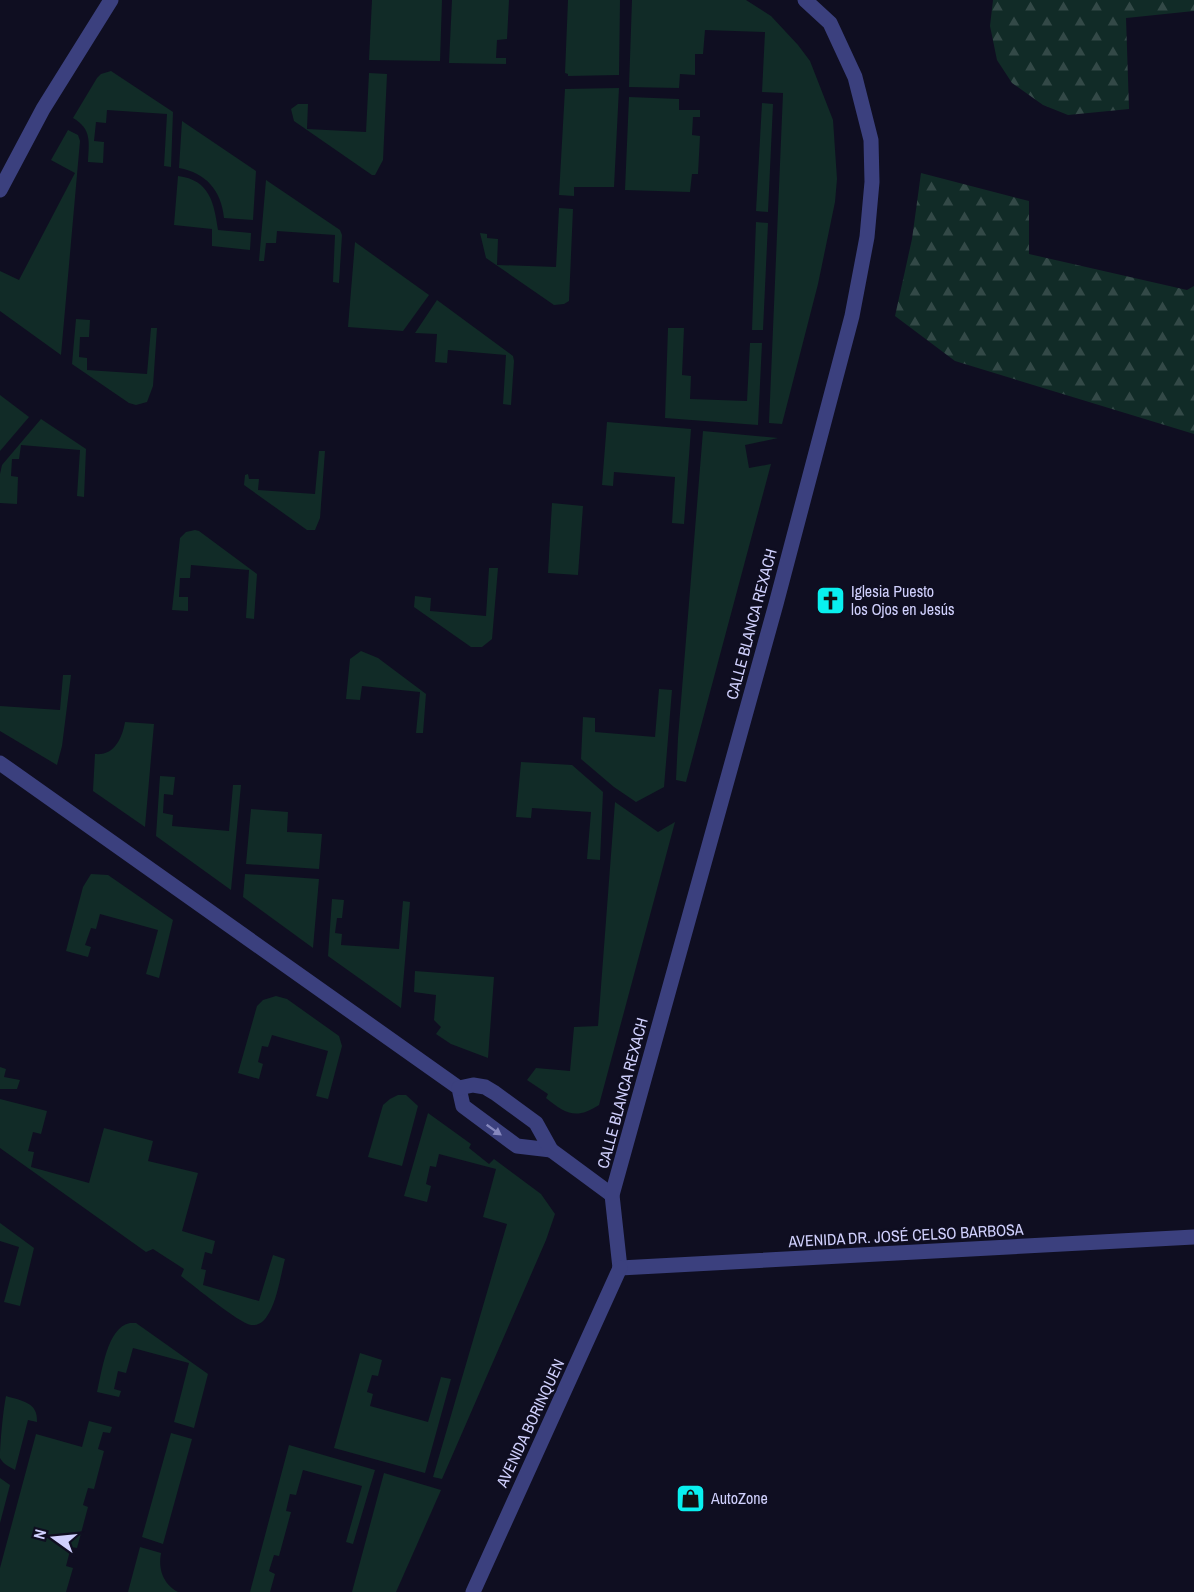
<svg xmlns="http://www.w3.org/2000/svg" width="1194" height="1592" viewBox="0 0 1194 1592" font-family="'Archivo Narrow',sans-serif">
  <style>
    .green { fill: #112b27 }
    .forest { fill: url(#forest-firs) }
    .lines { fill: none; stroke-linecap: round; stroke-linejoin: round }
    .minor { stroke: #3b407e; stroke-width: 15 }
    .oneway { fill: #8688be }
    .labels { text-anchor: middle; stroke-width: 4.5; stroke-linejoin: round; paint-order: stroke }
    .poi-label { font-size: 16px; fill: #d0d0fd; stroke: #0f0e21; text-anchor: start }
    .street-label { font-size: 16px; fill: #d0d0fd; stroke: #0f0e21 }
  </style>
  <defs>
    <pattern id="forest-firs" width="22" height="20" patternUnits="userSpaceOnUse" patternTransform="scale(1.5)"><rect width="22" height="20" fill="#112b27"/><path d="M5 1l3.5 6h-7zM16 11l3.5 6h-7z" fill="#334947"/></pattern>
  </defs>
  <rect width="100%" height="100%" fill="#0f0e21"/>
  <!-- green -->
  <g class="green">
    <polygon points="372,0 442,0 440,61 369,60"/>
    <polygon points="452,0 509,0 507,39 497,40 496,58 506,58 506,64 449,63"/>
    <polygon points="568,0 620,0 619,75 568,76 568,74 565,73"/>
    <polygon points="632,0 746,0 771,16 798,45 810,61 833,120 837,179 835,202 818,284 782,424 769,423 783,93 762,92 765,32 705,30 703,54 695,54 695,75 680,74 679,88 629,87"/>
    <path d="M111,71L173,112L171,167L164,166L167,114L107,110L106,123L96,122L94,141L104,142L103,163L88,162C89,142 92,129 73,118L97,78L101,74Z"/>
    <polygon points="369,73 387,74 383,160 375,175 372,175 294,121 291,109 298,104 308,104 307,129 366,132"/>
    <polygon points="619,88 614,187 574,187 574,196 559,195 565,89"/>
    <polygon points="629,97 679,99 679,110 700,110 700,117 693,117 692,135 700,136 698,174 692,174 690,192 625,190"/>
    <polygon points="762,103 773,104 768,212 756,211"/>
    <path d="M182,121L256,171L253,220L224,218C221,190 206,173 179,168Z"/>
    <polygon points="68,130 78,135 80,141 61,355 0,311 0,271 19,280 75,173 51,160"/>
    <path d="M178,176C210,180 214,203 218,230L251,233L250,250L212,246V229L174,225Z"/>
    <polygon points="266,180 340,230 342,235 339,283 333,282 335,235 277,231 276,243 266,243 264,261 259,261"/>
    <polygon points="559,208 573,209 569,301 564,304 554,305 486,258 480,233 487,234 487,238 498,239 497,265 556,267"/>
    <polygon points="756,222 768,223 763,330 752,330"/>
    <polygon points="355,242 429,295 403,331 348,327"/>
    <polygon points="437,300 513,356 514,361 511,405 503,404 506,355 448,350 447,363 435,362 437,334 415,333"/>
    <polygon points="76,319 90,320 89,337 80,337 79,357 87,358 87,370 147,374 151,328 157,328 153,386 147,402 136,405 129,403 72,364"/>
    <polygon points="668,328 684,328 682,375 691,376 690,399 747,401 750,343 762,343 758,425 665,418"/>
    <polygon points="0,395 29,417 0,451"/>
    <polygon points="41,419 86,449 84,497 77,496 80,450 21,445 19,459 12,459 11,476 18,477 17,504 0,503 0,474 2,465"/>
    <polygon points="607,422 691,429 684,524 672,523 675,477 614,472 613,486 602,485"/>
    <polygon points="703,431 778,438 745,445 749,468 771,464 686,782 676,780 678,738"/>
    <polygon points="319,451 325,451 320,518 315,530 307,530 244,485 245,475 248,474 249,479 259,479 258,490 315,494"/>
    <polygon points="552,503 583,506 578,575 548,573"/>
    <polygon points="195,530 199,531 257,574 254,619 246,618 249,570 191,565 190,578 180,578 179,597 188,597 188,611 172,610 180,538 186,532"/>
    <polygon points="489,568 498,568 492,639 482,647 471,647 414,607 415,596 431,598 430,611 486,616"/>
    <polygon points="361,651 378,658 426,694 423,733 416,733 420,692 362,686 360,700 346,699 350,659"/>
    <polygon points="63,675 71,675 62,746 57,765 0,731 0,706 60,710"/>
    <polygon points="659,689 672,690 664,787 636,802 614,787 581,759 583,717 595,718 595,732 655,737"/>
    <path d="M125,722L154,724L145,827L93,791L95,754C114,756 122,739 125,722Z"/>
    <polygon points="521,762 572,765 603,792 600,860 587,859 591,812 532,808 531,818 516,817"/>
    <polygon points="160,776 175,777 173,795 164,794 163,813 173,815 172,826 229,831 233,785 241,785 231,890 156,836"/>
    <path d="M615,802L658,832L675,822L599,1105C576,1120 566,1114 546,1098L548,1094L527,1080L536,1068L570,1071L574,1027L598,1026Z"/>
    <polygon points="251,809 288,812 287,832 322,834 319,869 246,864"/>
    <polygon points="91,874 108,875 173,920 159,978 146,974 158,930 100,914 96,929 91,928 85,945 91,947 88,957 66,951 83,887"/>
    <polygon points="245,874 319,879 313,948 243,897"/>
    <polygon points="332,899 344,900 342,918 337,918 335,933 342,934 341,945 399,949 403,901 410,902 401,1008 328,956"/>
    <polygon points="415,971 494,977 488,1058 451,1044 436,1034 441,1027 434,1020 436,995 414,992"/>
    <polygon points="276,996 287,999 339,1036 342,1046 328,1099 316,1096 328,1051 272,1035 268,1047 262,1046 258,1062 263,1064 259,1079 238,1073 257,1006 263,1000"/>
    <polygon points="0,1067 6,1069 4,1077 20,1080 17,1089 0,1089"/>
    <polygon points="398,1095 406,1095 418,1106 402,1166 368,1157 383,1105 390,1099"/>
    <path d="M0,1099L47,1111L41,1134L33,1132L28,1151L34,1152L31,1167L89,1183L104,1128L153,1141L148,1161L198,1173L182,1231L215,1241L212,1254L205,1252L201,1269L206,1270L203,1285L259,1301L273,1255L285,1259C281,1274 277,1300 269,1313C265,1320 260,1326 251,1325C239,1323 194,1286 181,1276L184,1269L153,1249L146,1252L0,1148Z"/>
    <polygon points="428,1113 471,1144 469,1148 489,1164 494,1159 541,1194 555,1214 546,1240 442,1479 433,1477 507,1224 483,1217 496,1169 439,1154 436,1167 430,1166 426,1184 431,1186 427,1202 404,1196"/>
    <polygon points="0,1223 34,1248 20,1306 4,1302 19,1247 0,1241"/>
    <path d="M130,1323H136L208,1374L194,1428L174,1422L189,1363L133,1348L126,1373L118,1371L114,1389L121,1391L119,1397L97,1392C102,1372 107,1327 130,1323Z"/>
    <polygon points="360,1353 382,1360 378,1376 372,1375 367,1392 373,1394 370,1406 428,1422 441,1377 451,1379 425,1473 334,1448"/>
    <path d="M6,1396C22,1401 38,1402 37,1422L28,1420L15,1470C10,1467 3,1464 0,1458C0,1444 3,1411 6,1396Z"/>
    <polygon points="89,1421 112,1427 110,1433 103,1432 98,1449 104,1451 94,1489 88,1488 83,1505 88,1507 77,1548 71,1547 66,1566 73,1568 66,1592 0,1592 0,1568 36,1434 82,1447"/>
    <polygon points="171,1433 192,1439 163,1544 142,1537"/>
    <polygon points="289,1445 375,1470 353,1544 346,1542 362,1486 303,1470 296,1495 290,1494 286,1511 291,1512 279,1556 274,1555 269,1571 275,1574 270,1592 250,1592"/>
    <polygon points="384,1473 441,1490 396,1592 352,1592"/>
    <polygon points="0,1478 10,1485 0,1523"/>
    <path d="M140,1547L161,1553C158,1569 163,1584 178,1592H128Z"/>
  </g>
  <!-- forest -->
  <g class="forest">
    <polygon points="993,0 1194,0 1194,11 1126,18 1129,109 1068,115 1043,105 1012,83 997,60 990,26"/>
    <polygon points="921,173 1029,201 1029,254 1187,290 1194,286 1194,434 955,361 895,316 912,239"/>
  </g>
  <g class="lines">
    <!-- minor -->
    <g class="minor">
      <polyline points="0,190 43,109 111,0"/>
      <polyline points="0,763 459,1088 463,1106 517,1146 551,1150"/>
      <polyline points="459,1088 473,1085 485,1087 495,1093 536,1123 551,1150 612,1195"/>
      <polyline points="620,1268 612,1195 776,604 852,316 867,237 872,182 871,140 855,77 830,23 805,0"/>
      <polyline points="620,1268 1194,1237"/>
      <polyline points="473,1592 620,1268"/>
    </g>
  </g>
  <!-- one-way arrows -->
  <defs><path id="oneway-solid" d="M-6-.8H1V-3.2L6.5 0L1 3.2V.8H-6Z" transform="scale(1.5)"/></defs>
  <use class="oneway" href="#oneway-solid" transform="translate(494 1130) rotate(35)"/>
  <!-- icons -->
  <defs>
    <symbol id="church-square" viewBox="-11 -11 22 22"><rect x="-9" y="-9" width="18" height="18" rx="4" fill="#09f0ef" stroke="#0f0e21"/><path d="M-1.2-6h2.4v3.5h3.3v2.4h-3.3V6h-2.4V-.1h-3.3v-2.4h3.3Z" fill="#111"/></symbol>
    <symbol id="shop-square" viewBox="-11 -11 22 22"><rect x="-9" y="-9" width="18" height="18" rx="4" fill="#09f0ef" stroke="#0f0e21"/><path d="M-5-2.5h2.3a2.7 3.5 0 0 1 5.4 0H5L5.5 6h-11ZM-1.5-2.5h3a1.5 2.3 0 0 0-3 0Z" fill="#111"/></symbol>
  </defs>
  <g fill-rule="evenodd">
    <use href="#church-square" x="814" y="584" width="33" height="33"/>
    <use href="#shop-square" x="674" y="1482" width="33" height="33"/>
  </g>
  <g class="labels">
    <!-- poi labels -->
    <g class="poi-label">
      <text x="851" y="597">Iglesia Puesto<tspan x="851" dy="18">los Ojos en Jesús</tspan></text>
      <text x="711" y="1504">AutoZone</text>
    </g>
    <!-- street labels -->
    <g class="street-label">
      <text transform="translate(751 624) rotate(-75)" y="6">CALLE BLANCA REXACH</text>
      <text transform="translate(622 1093) rotate(-75)" y="6">CALLE BLANCA REXACH</text>
      <text transform="translate(906 1235) rotate(-3)" y="6">AVENIDA DR. JOSÉ CELSO BARBOSA</text>
      <text transform="translate(530 1423) rotate(-65)" y="6">AVENIDA BORINQUEN</text>
    </g>
  </g>
  <!-- north arrow -->
  <g transform="translate(54 1538) rotate(285)" stroke="#0f0e21" stroke-width="4.5" paint-order="stroke">
  <path d="M0-4.5L10 22L0 15L-10 22Z" fill="#d0d0fd"/>
  <text y="-9" font-size="16" font-weight="bold" text-anchor="middle" fill="#d0d0fd">N</text>
  </g>
</svg>
